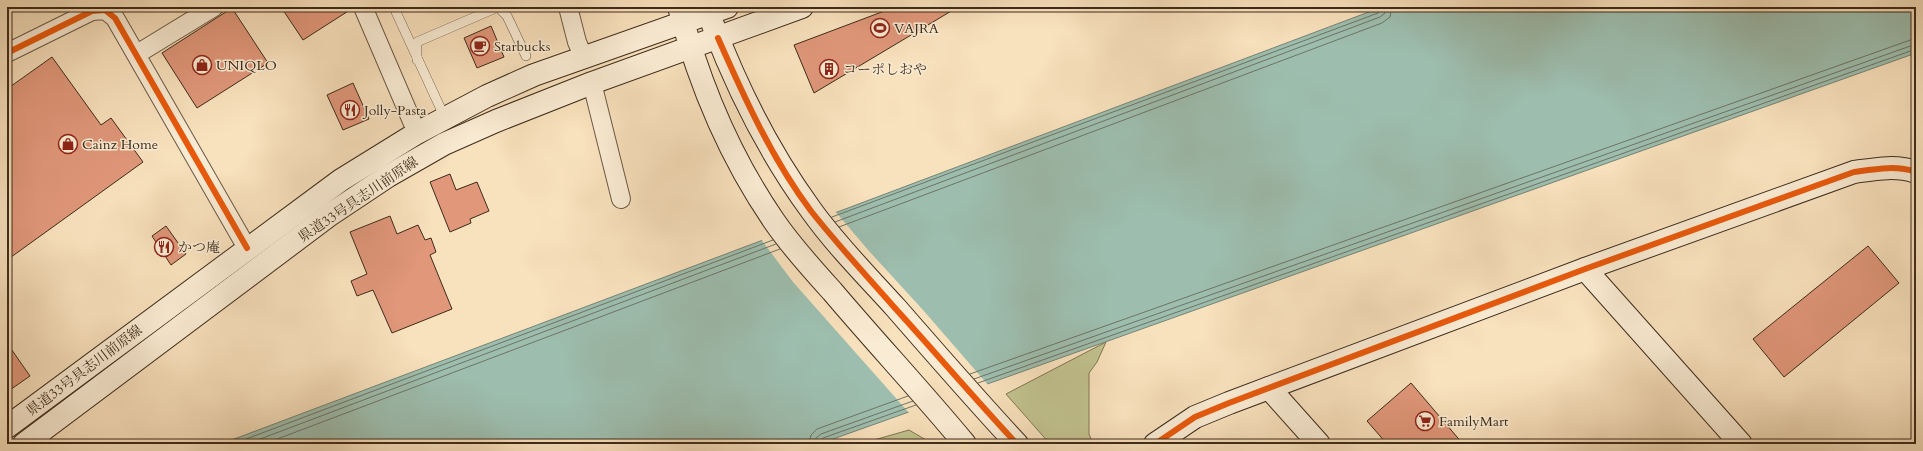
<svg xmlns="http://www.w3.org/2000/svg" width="1923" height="451" viewBox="0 0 1923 451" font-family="Cardo,'Noto Serif JP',serif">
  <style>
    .green { fill: #c1c28e; stroke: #807654 }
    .water { fill: #9dbeaf; stroke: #778373 }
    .pier { fill: #f8e1bd }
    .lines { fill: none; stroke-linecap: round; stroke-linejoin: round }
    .shore { stroke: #6e7464; stroke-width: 1 }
    .building { fill: #e0977a; stroke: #3e2b1a }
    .lane-casing { stroke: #6c5843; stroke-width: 10 }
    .street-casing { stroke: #6c5843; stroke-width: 20 }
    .secondary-casing { stroke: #3e2b1a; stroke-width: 24 }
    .lane { stroke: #faecd4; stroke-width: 9 }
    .street { stroke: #faecd4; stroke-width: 18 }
    .secondary { stroke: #faecd4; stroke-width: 22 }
    .cycleway-casing { stroke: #faecd4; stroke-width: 8 }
    .cycleway { stroke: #e8590c; stroke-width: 6 }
    .labels { text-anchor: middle; stroke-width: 3; stroke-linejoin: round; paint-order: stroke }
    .poi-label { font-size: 14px; fill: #3e2b1a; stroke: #faecd4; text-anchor: start }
    .street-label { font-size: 14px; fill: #3e2b1a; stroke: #faecd4 }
  </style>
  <rect width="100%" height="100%" fill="#f8e1bd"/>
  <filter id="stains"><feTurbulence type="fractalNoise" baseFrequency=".005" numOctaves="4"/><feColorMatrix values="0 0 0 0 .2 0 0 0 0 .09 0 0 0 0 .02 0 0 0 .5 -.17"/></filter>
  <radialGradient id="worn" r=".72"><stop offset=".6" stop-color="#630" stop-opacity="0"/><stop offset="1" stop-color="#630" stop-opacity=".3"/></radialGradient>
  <!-- green -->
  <g class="green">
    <polygon points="1106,342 1097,362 1089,373 1089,434 1093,444 1050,444 1006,394"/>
    <polygon points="909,430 933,444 860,444"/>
  </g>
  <!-- water -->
  <polygon class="water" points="1382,7 1916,7 1916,53 819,444 221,444"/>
  <!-- pier -->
  <polygon class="pier" points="834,210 869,251 923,310 989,386 910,414 793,282 760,238"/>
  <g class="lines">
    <!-- shore -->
    <g class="shore">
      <polyline points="832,217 1378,13 1381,7"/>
      <polyline points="835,222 1380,17 1385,13 1386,7"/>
      <polyline points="839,227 1382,23 1390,17 1392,7"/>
      <polyline points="970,374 1916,38"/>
      <polyline points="974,379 1916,44"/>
      <polyline points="978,383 1916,49"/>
      <polyline points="233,444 773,240"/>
      <polyline points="247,444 776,244"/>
      <polyline points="264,444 780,249"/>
      <polyline points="809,444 811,435 817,429 908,396"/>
      <polyline points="815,444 816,438 821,434 913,401"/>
      <polyline points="820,444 823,438 916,405"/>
    </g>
  </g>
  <!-- building -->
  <g class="building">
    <polygon points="281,7 353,7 353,8 303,40"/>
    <polygon points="895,7 958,7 814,93 794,45"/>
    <polygon points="232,8 268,63 197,108 162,53"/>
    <polygon points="491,26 504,57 477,68 464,38"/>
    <polygon points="52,57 101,125 111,118 143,162 7,260 7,89"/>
    <polygon points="353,83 369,119 343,130 327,95"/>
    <polygon points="450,174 456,190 477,182 489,211 470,219 471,223 450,232 430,182"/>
    <polygon points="390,216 397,234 418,225 425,240 431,238 436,252 430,255 452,309 392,333 373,290 357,296 351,281 367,274 350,232"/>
    <polygon points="166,226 186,254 171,265 152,236"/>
    <polygon points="1868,246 1899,283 1784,377 1753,339"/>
    <polygon points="7,343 30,376 7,392"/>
    <polygon points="1411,383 1463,444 1387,444 1367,421"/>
  </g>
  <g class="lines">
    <defs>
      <g id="lane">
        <polyline points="396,12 445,118"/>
        <polyline points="417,60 417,42 498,7 507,16 526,56"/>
      </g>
      <g id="street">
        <polyline points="363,7 417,133"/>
        <polyline points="568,7 577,42 583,56"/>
        <polyline points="7,53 92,11 105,10 115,18 247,248"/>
        <polyline points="137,54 214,7"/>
        <polyline points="592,83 621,199"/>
      </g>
      <g id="secondary">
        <path d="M679,7C699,83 730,157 774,221C791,246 812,269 832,291C876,343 922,392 965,444"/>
        <path d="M713,25C737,88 771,155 811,210C836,245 867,276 896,308C936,354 976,400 1017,444"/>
        <polyline points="1585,269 1741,444"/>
        <polyline points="1269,388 1319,444"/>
        <polyline points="7,427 341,180 417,133 487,96 534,75 727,7"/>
        <polyline points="24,444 331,214 388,176 444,144 496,121 592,83 802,7"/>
        <path d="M1155,444L1195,417L1229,403L1585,269L1854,172C1875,169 1896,165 1916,172"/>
      </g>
    </defs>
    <!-- lane casing -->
    <use href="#lane" class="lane-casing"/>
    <!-- street casing -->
    <use href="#street" class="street-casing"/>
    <!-- secondary casing -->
    <use href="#secondary" class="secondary-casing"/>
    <!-- lane -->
    <use href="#lane" class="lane"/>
    <!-- street -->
    <use href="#street" class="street"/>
    <!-- secondary -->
    <use href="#secondary" class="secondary"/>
    <defs>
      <g id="cycleway">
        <path d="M718,38C744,97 772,159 811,211C837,244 866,275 894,307C935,352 975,399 1017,444"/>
        <polyline points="7,53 92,11 105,10 115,18 247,248"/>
        <path d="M1155,444L1195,417L1229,403L1585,269L1854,172C1875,169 1896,165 1916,172"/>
      </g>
    </defs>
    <!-- cycleway casing -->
    <use href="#cycleway" class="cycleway-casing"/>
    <!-- cycleway -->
    <use href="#cycleway" class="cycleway"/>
  </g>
  <!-- icons -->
  <defs>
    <symbol id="stadium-ring" viewBox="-11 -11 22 22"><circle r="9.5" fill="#faecd4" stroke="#8f2418" stroke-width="1.5"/><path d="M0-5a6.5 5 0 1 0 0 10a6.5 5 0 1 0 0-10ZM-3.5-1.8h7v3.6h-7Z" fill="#8f2418"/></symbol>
    <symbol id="cafe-ring" viewBox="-11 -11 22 22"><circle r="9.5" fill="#faecd4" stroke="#8f2418" stroke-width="1.5"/><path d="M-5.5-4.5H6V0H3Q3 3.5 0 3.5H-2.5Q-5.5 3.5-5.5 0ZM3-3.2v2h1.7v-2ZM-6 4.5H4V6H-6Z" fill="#8f2418"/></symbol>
    <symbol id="shop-ring" viewBox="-11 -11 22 22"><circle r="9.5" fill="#faecd4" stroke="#8f2418" stroke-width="1.5"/><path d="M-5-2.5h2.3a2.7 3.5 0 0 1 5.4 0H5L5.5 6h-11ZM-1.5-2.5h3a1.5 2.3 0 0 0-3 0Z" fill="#8f2418"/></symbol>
    <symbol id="building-ring" viewBox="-11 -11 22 22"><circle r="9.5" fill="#faecd4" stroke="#8f2418" stroke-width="1.5"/><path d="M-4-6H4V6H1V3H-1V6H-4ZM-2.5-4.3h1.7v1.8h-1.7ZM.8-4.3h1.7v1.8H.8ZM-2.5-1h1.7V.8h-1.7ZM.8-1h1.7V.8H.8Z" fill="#8f2418"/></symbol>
    <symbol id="restaurant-ring" viewBox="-11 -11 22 22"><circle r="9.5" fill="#faecd4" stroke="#8f2418" stroke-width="1.5"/><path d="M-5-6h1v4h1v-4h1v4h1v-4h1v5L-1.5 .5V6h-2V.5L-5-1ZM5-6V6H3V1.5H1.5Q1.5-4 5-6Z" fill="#8f2418"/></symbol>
    <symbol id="supermarket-ring" viewBox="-11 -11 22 22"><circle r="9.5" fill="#faecd4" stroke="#8f2418" stroke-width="1.5"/><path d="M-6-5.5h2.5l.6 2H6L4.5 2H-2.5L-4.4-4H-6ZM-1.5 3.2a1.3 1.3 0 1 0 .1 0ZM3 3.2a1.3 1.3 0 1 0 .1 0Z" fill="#8f2418"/></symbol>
  </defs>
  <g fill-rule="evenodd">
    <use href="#stadium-ring" x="869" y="17" width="22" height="22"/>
    <use href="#cafe-ring" x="469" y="35" width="22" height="22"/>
    <use href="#shop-ring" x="191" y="54" width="22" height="22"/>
    <use href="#building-ring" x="818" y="58" width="22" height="22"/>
    <use href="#restaurant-ring" x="339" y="99" width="22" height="22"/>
    <use href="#shop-ring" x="57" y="133" width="22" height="22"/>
    <use href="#restaurant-ring" x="153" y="236" width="22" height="22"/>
    <use href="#supermarket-ring" x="1414" y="410" width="22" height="22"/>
  </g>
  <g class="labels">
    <!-- poi labels -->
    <g class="poi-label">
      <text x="894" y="33">VAJRA</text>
      <text x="494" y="51">Starbucks</text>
      <text x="216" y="70">UNIQLO</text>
      <text x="843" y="74">コーポしおや</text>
      <text x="364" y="115">Jolly-Pasta</text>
      <text x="82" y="149">Cainz Home</text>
      <text x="178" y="252">かつ庵</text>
      <text x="1439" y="426">FamilyMart</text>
    </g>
    <!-- street labels -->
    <g class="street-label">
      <text transform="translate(358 199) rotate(-34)" y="5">県道33号具志川前原線</text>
      <text transform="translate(84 370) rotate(-37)" y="5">県道33号具志川前原線</text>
    </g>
  </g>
  <!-- margin -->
  <rect width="1923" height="451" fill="none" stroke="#f8e1bd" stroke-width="24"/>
  <rect x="8" y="8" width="1907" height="435" fill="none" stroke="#3e2b1a" stroke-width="2"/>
  <rect x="12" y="12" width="1899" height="427" fill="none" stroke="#3e2b1a"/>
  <rect width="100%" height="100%" filter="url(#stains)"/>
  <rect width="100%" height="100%" fill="url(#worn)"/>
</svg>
